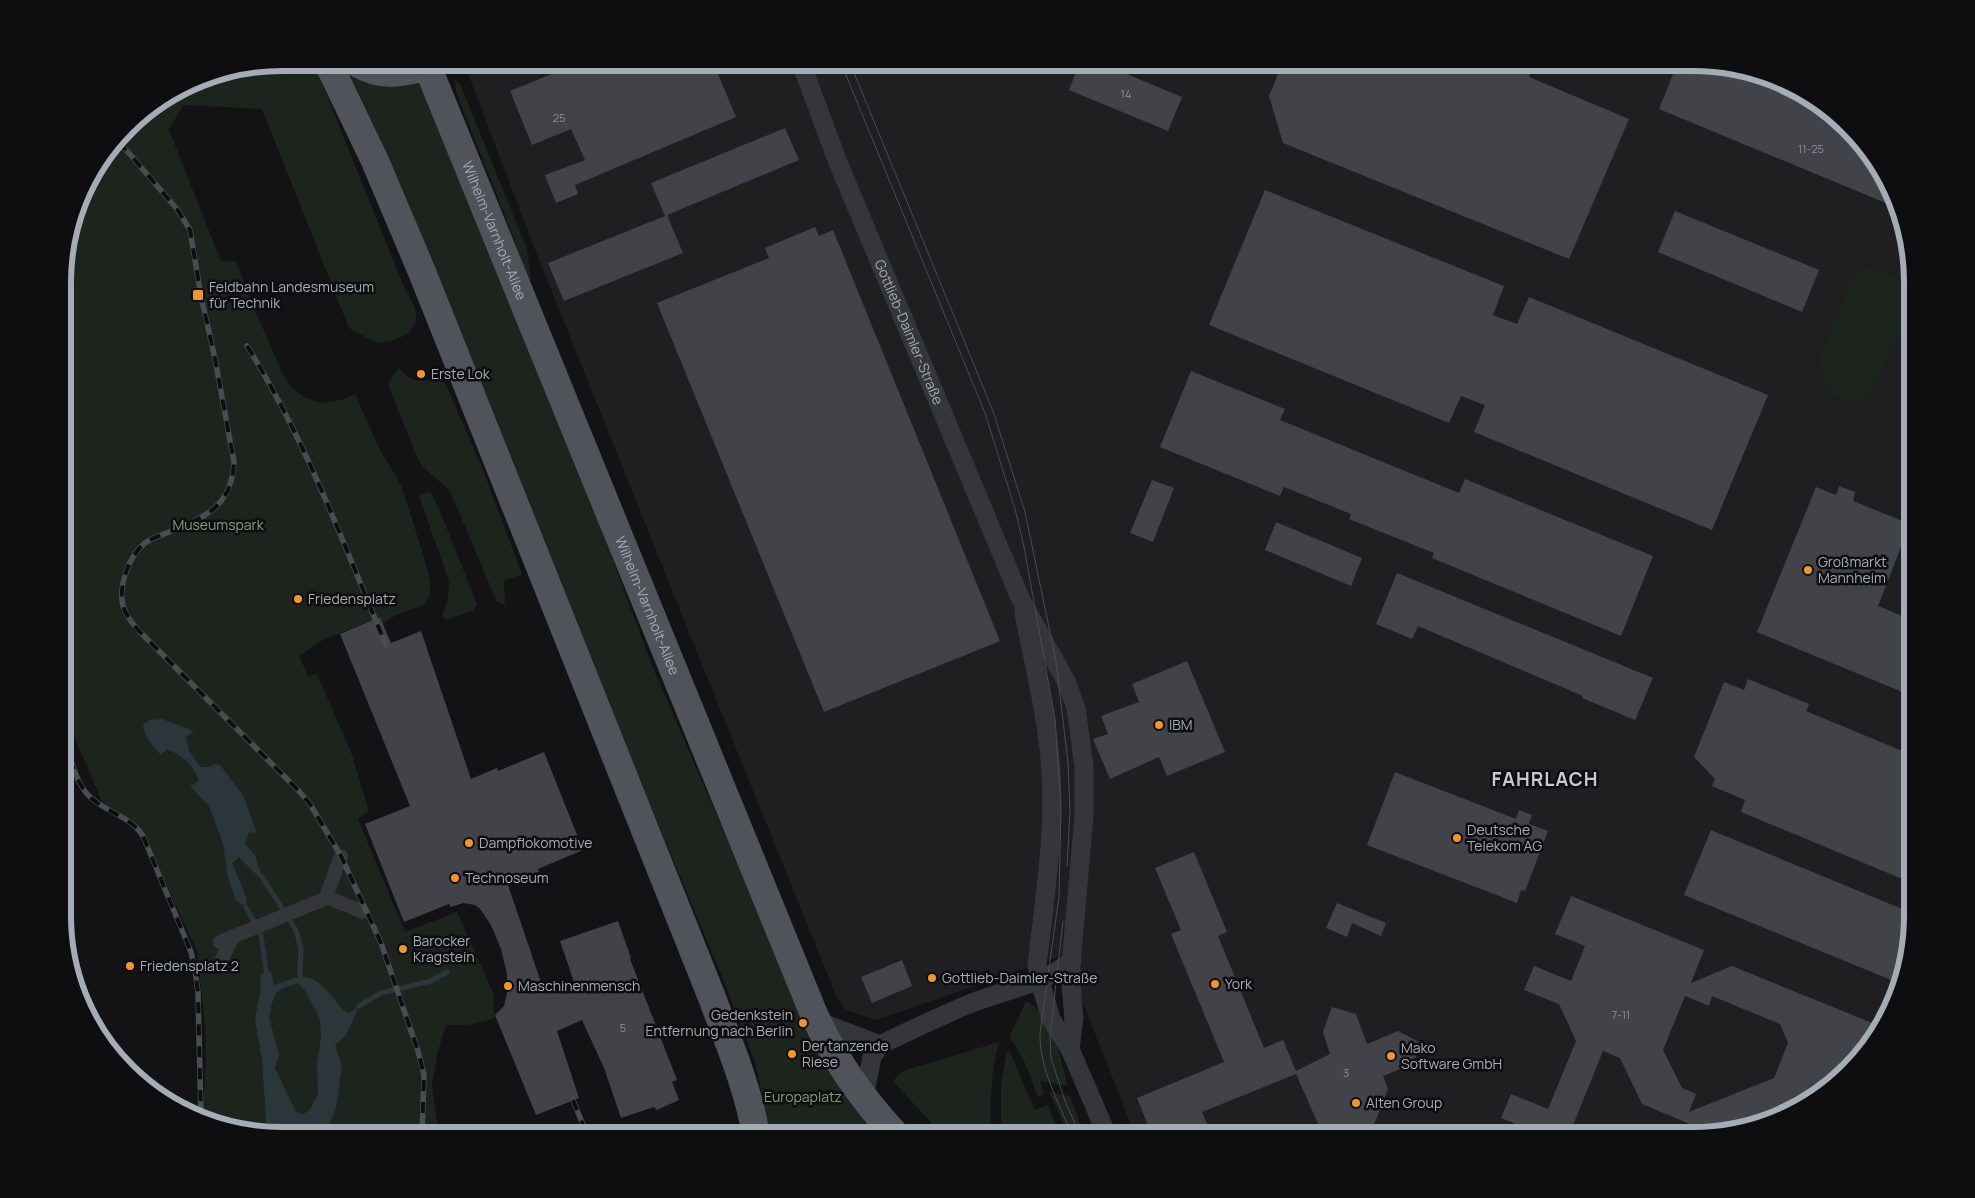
<svg xmlns="http://www.w3.org/2000/svg" width="1975" height="1198" viewBox="0 0 1975 1198" font-family="Manrope,sans-serif">
  <style>
    .built { fill: #1f1f22 }
    .green { fill: #1d241d }
    .water { fill: #2b363a; fill-rule: evenodd }
    .lines { fill: none; stroke-linecap: round; stroke-linejoin: round }
    .stream { stroke: #2b363a; stroke-width: 5 }
    .building { fill: #424348; fill-rule: evenodd }
    .pedestrian { stroke: #34363a; stroke-width: 14 }
    .minor { stroke: #34363a; stroke-width: 19 }
    .primary { stroke: #505359; stroke-width: 28 }
    .tram { stroke: #494c51; stroke-width: 1 }
    .rail-casing { stroke: #494c51; stroke-width: 5.5 }
    .rail { stroke: #0e0e10; stroke-width: 4; stroke-dasharray: 11; stroke-linecap: butt }
    .poi-dot { fill: #f4942b; stroke: #0e0e10; stroke-width: 2 }
    .labels { text-anchor: middle; stroke-width: 5; stroke-linejoin: round; paint-order: stroke }
    .number-label { font-size: 11px; fill: #8c929a }
    .street-label { font-size: 14px; fill: #a4acb5; stroke: #0e0e10 }
    .poi-label { font-size: 14px; fill: #a4acb5; stroke: #0e0e10; text-anchor: start }
    .park-label { font-size: 14px; fill: #7ea17b; stroke: #0e0e10 }
    .district-label { font-size: 19px; font-weight: bold; letter-spacing: 1px; fill: #c5cad1; stroke: #0e0e10 }
    .rim { fill: none; stroke: #a4acb5; stroke-width: 6 }
  </style>
  <rect width="100%" height="100%" fill="#131315"/>
  <!-- built -->
  <polygon class="built" points="464,63 1693,63 1803,92 1848,127 1883,172 1912,268 1912,930 1883,1026 1848,1071 1803,1106 1707,1135 1135,1135 1064,955 876,1020 846,1010 837,998 690,635 534,247"/>
  <!-- green -->
  <g class="green">
    <path d="M282,63H314L404,287C409,296 418,309 416,320C412,336 391,343 377,342C371,341 356,331 349,328L262,109L183,105L169,130L221,261H236L256,313L282,372L291,387L304,397L321,403L341,400L355,394L379,448L401,485L425,560L430,582V595L423,605L396,615L383,624L380,617L321,641L299,656L308,676L317,674L352,755L369,811L358,819L405,932L457,912L493,993L494,1019L468,1025H446L438,1051L432,1085L439,1135H282L225,1128L202,1118L206,1063L205,1027L197,951L144,836C132,821 120,812 103,804L64,713V254L85,185L137,117L198,79Z"/>
    <path d="M345,69L418,81L574,457L653,668L791,987L880,1135H770L756,1065L727,989L598,679L399,181C383,144 367,109 345,75Z"/>
    <polygon points="455,79 461,86 527,249 531,280 528,281 516,244 456,92"/>
    <polygon points="1876,268 1912,284 1912,308 1909,310 1869,399 1850,402 1833,395 1823,379 1820,358 1849,284 1860,269"/>
    <path d="M399,367C412,385 421,381 441,379L447,387L483,470L522,574L504,581L505,605L497,602L450,491L422,466L416,455L389,387V381Z"/>
    <polygon points="430,491 439,509 477,604 473,610 447,620 442,616 448,599 449,581 419,496"/>
    <path d="M1026,1001C1055,1017 1060,1057 1068,1086L1040,1081L1044,1094L1038,1097C1030,1076 1024,1054 1009,1038Z"/>
    <path d="M999,1042C991,1072 989,1104 992,1135H942L895,1083V1078L903,1071Z"/>
    <polygon points="1007,1051 1010,1052 1035,1110 1048,1105 1060,1135 1001,1135 1001,1082"/>
    <polygon points="1049,1092 1070,1096 1084,1135 1069,1135"/>
  </g>
  <!-- water -->
  <g class="water">
    <path d="M162,719L194,731L186,737L189,751L200,767H208L215,764L220,765L243,795L257,833L249,832L245,844L255,855L262,877H259L239,857L232,863L246,897V907L236,900L228,878L223,843L209,806L190,786L199,781C194,764 182,756 167,749L161,755C152,745 144,737 143,724L150,720Z"/>
    <path d="M266,970L271,972L274,985C305,974 310,971 333,997C339,1004 340,1009 349,1013L359,1006L346,1035L335,1045L342,1066L336,1109L325,1132L326,1135H282L267,1134L262,1059L255,1019L261,987L260,977ZM298,983L306,992L320,1019L321,1038L317,1064L318,1095L309,1111L303,1114L296,1112L275,1068L279,1054L269,1017L272,1003L276,993L283,988Z"/>
  </g>
  <g class="lines">
    <!-- stream -->
    <g class="stream">
      <polyline points="262,877 296,930 301,949 300,976"/>
      <polyline points="246,907 261,935 266,970"/>
      <polyline points="359,1006 381,993 431,981 447,972"/>
    </g>
  </g>
  <!-- building -->
  <g class="building">
    <polygon points="581,62 713,62 736,117 575,185 578,194 556,203 545,175 585,160 571,129 532,145 510,91"/>
    <polygon points="1080,62 1098,62 1182,97 1168,131 1069,90"/>
    <polygon points="1283,62 1535,62 1529,77 1629,119 1569,259 1283,143 1269,96"/>
    <polygon points="1678,62 1693,62 1750,70 1803,92 1848,127 1883,172 1893,206 1659,109"/>
    <polygon points="785,128 799,160 667,215 683,253 564,301 548,263 665,216 651,183"/>
    <polygon points="1265,190 1504,286 1493,315 1517,324 1529,297 1768,395 1712,530 1474,432 1485,405 1461,396 1449,423 1209,325"/>
    <polygon points="1675,211 1819,270 1802,312 1658,252"/>
    <polygon points="815,227 819,236 833,230 1000,641 824,712 657,303 769,258 765,248"/>
    <polygon points="1191,371 1285,409 1280,420 1459,493 1465,479 1653,556 1621,636 1432,558 1434,553 1349,519 1351,514 1284,487 1280,496 1160,447"/>
    <polygon points="1152,480 1174,488 1153,542 1130,533"/>
    <polygon points="1839,486 1855,492 1853,501 1910,524 1878,606 1912,620 1912,696 1757,632 1816,487 1836,495"/>
    <polygon points="1276,522 1362,558 1351,586 1265,550"/>
    <polygon points="1397,573 1653,678 1635,720 1582,698 1583,696 1418,626 1412,639 1376,624"/>
    <polygon points="380,617 391,643 421,631 471,779 497,768 498,771 544,752 583,850 538,869 539,872 508,885 545,994 574,982 560,941 618,921 631,958 630,959 677,1080 672,1082 679,1100 657,1110 654,1107 621,1118 604,1068 582,1020 557,1031 579,1098 536,1115 495,1015 504,1006 507,993 507,974 501,949 491,925 481,910 475,905 463,903 451,907 449,904 404,922 365,824 410,806 340,634"/>
    <polygon points="1187,661 1225,752 1167,776 1159,757 1110,779 1093,739 1108,734 1101,716 1139,702 1132,684"/>
    <polygon points="1748,679 1809,704 1806,711 1912,755 1912,883 1741,812 1745,800 1712,786 1715,779 1694,757 1724,682 1744,690"/>
    <polygon points="1395,772 1516,819 1519,810 1532,815 1529,824 1548,831 1525,891 1521,890 1517,903 1367,845"/>
    <polygon points="1711,830 1912,913 1912,930 1896,982 1684,895"/>
    <polygon points="1194,852 1227,932 1218,936 1264,1048 1283,1040 1296,1071 1330,1054 1323,1032 1332,1007 1356,1014 1367,1044 1398,1031 1421,1043 1413,1064 1383,1076 1388,1089 1370,1135 1323,1135 1296,1074 1202,1112 1212,1135 1152,1135 1137,1098 1224,1062 1171,934 1181,930 1155,868"/>
    <path d="M1571,896L1704,950L1691,983L1732,966L1882,1027L1848,1071L1803,1106L1707,1135H1700L1702,1129L1642,1104L1620,1058L1603,1051L1569,1135H1542L1501,1118L1511,1094L1548,1109L1576,1041L1559,1004L1524,990L1534,966L1571,981L1585,946L1555,934ZM1685,996L1709,1006L1712,996L1780,1024L1788,1043L1774,1078L1689,1112L1696,1094L1682,1088L1663,1050Z"/>
    <polygon points="1337,903 1386,923 1381,936 1352,923 1347,937 1326,928"/>
    <polygon points="902,960 912,986 872,1003 861,977"/>
  </g>
  <g class="lines">
    <!-- pedestrian -->
    <g class="pedestrian">
      <polyline points="326,897 363,912"/>
      <polyline points="220,942 322,900 326,897 341,856"/>
      <polyline points="221,961 233,937"/>
    </g>
    <!-- minor -->
    <g class="minor">
      <path id="s1" d="M801,63L837,160L1021,600L1066,681L1076,708L1084,766V816L1071,964V986L1074,1018L1070,1049"/>
      <path d="M1024,613C1034,666 1048,718 1051,772C1055,837 1044,901 1037,966L1040,981L1051,1019L1070,1049L1107,1135"/>
      <polyline points="817,1021 880,1045"/>
      <path d="M864,1097L872,1057L880,1045C909,1031 938,1017 967,1005C1002,990 1043,986 1072,960"/>
    </g>
    <!-- primary -->
    <g class="primary">
      <path d="M328,63L375,161L422,272L711,995C728,1041 748,1087 756,1135"/>
      <path d="M357,63C383,78 400,73 427,67"/>
      <path id="s2" d="M426,63L813,1012C833,1057 862,1099 896,1135"/>
    </g>
    <!-- tram -->
    <g class="tram">
      <path d="M841,63L985,413L1015,509L1024,547L1055,719L1061,807L1059,897L1040,1033C1039,1068 1059,1103 1072,1135"/>
      <polyline points="850,63 993,411 1025,512 1056,661 1068,763 1070,811 1067,866"/>
      <polyline points="1063,921 1050,1036 1051,1058 1065,1101 1080,1135"/>
    </g>
    <defs>
      <g id="rail">
        <path d="M118,143L128,152L177,209L190,230L201,296L215,359L234,462C232,506 206,517 169,532C161,535 152,538 145,543C129,555 118,587 123,606C126,616 133,624 140,632L299,791L310,804L341,856L381,943L418,1051L424,1075L422,1135"/>
        <path d="M247,346C306,440 343,543 386,645"/>
        <path d="M64,491C71,507 71,520 64,537"/>
        <path d="M64,738C71,758 75,783 91,798C108,813 130,816 143,836L191,952L195,969L198,993L201,1118"/>
        <polyline points="573,1100 587,1135"/>
      </g>
    </defs>
    <!-- rail casing -->
    <use href="#rail" class="rail-casing"/>
    <!-- rail -->
    <use href="#rail" class="rail"/>
  </g>
  <!-- markers -->
  <g class="poi-dot">
    <rect x="192" y="289" width="12" height="12" rx="2.5"/>
    <circle cx="421" cy="374" r="5"/>
    <circle cx="1808" cy="570" r="5"/>
    <circle cx="298" cy="599" r="5"/>
    <circle cx="1159" cy="725" r="5"/>
    <circle cx="1457" cy="838" r="5"/>
    <circle cx="469" cy="843" r="5"/>
    <circle cx="455" cy="878" r="5"/>
    <circle cx="403" cy="949" r="5"/>
    <circle cx="130" cy="966" r="5"/>
    <circle cx="932" cy="978" r="5"/>
    <circle cx="1215" cy="984" r="5"/>
    <circle cx="508" cy="986" r="5"/>
    <circle cx="803" cy="1023" r="5"/>
    <circle cx="792" cy="1054" r="5"/>
    <circle cx="1391" cy="1056" r="5"/>
    <circle cx="1356" cy="1103" r="5"/>
  </g>
  <g class="labels">
    <!-- number labels -->
    <g class="number-label">
      <text x="1126" y="98">14</text>
      <text x="559" y="122">25</text>
      <text x="1811" y="153">11-25</text>
      <text x="1621" y="1019">7-11</text>
      <text x="623" y="1032">5</text>
      <text x="1346" y="1077">3</text>
    </g>
    <!-- street labels -->
    <g class="street-label">
      <text dy="5" stroke="none"><textPath href="#s2" startOffset="181">Wilhelm-Varnholt-Allee</textPath></text>
      <text dy="5" stroke="none"><textPath href="#s1" startOffset="290">Gottlieb-Daimler-Straße</textPath></text>
      <text dy="5" stroke="none"><textPath href="#s2" startOffset="586">Wilhelm-Varnholt-Allee</textPath></text>
    </g>
    <!-- poi labels -->
    <g class="poi-label">
      <text x="209" y="292">Feldbahn Landesmuseum<tspan x="209" dy="16">für Technik</tspan></text>
      <text x="431" y="379">Erste Lok</text>
      <text x="1818" y="567">Großmarkt<tspan x="1818" dy="16">Mannheim</tspan></text>
      <text x="308" y="604">Friedensplatz</text>
      <text x="1169" y="730">IBM</text>
      <text x="1467" y="835">Deutsche<tspan x="1467" dy="16">Telekom AG</tspan></text>
      <text x="479" y="848">Dampflokomotive</text>
      <text x="465" y="883">Technoseum</text>
      <text x="413" y="946">Barocker<tspan x="413" dy="16">Kragstein</tspan></text>
      <text x="140" y="971">Friedensplatz 2</text>
      <text x="942" y="983">Gottlieb-Daimler-Straße</text>
      <text x="1225" y="989">York</text>
      <text x="518" y="991">Maschinenmensch</text>
      <text x="793" y="1020" text-anchor="end">Gedenkstein<tspan x="793" dy="16">Entfernung nach Berlin</tspan></text>
      <text x="802" y="1051">Der tanzende<tspan x="802" dy="16">Riese</tspan></text>
      <text x="1401" y="1053">Mako<tspan x="1401" dy="16">Software GmbH</tspan></text>
      <text x="1366" y="1108">Alten Group</text>
    </g>
    <!-- park labels -->
    <g class="park-label">
      <text x="218" y="530">Museumspark</text>
      <text x="803" y="1102">Europaplatz</text>
    </g>
    <!-- district labels -->
    <g class="district-label">
      <text x="1545" y="786">FAHRLACH</text>
    </g>
  </g>
  <!-- crop -->
  <path d="M0 0H1975V1198H0ZM282 71H1693A211 211 0 0 1 1904 282V916A211 211 0 0 1 1693 1127H282A211 211 0 0 1 71 916V282A211 211 0 0 1 282 71Z" fill="#0e0e10" fill-rule="evenodd"/>
  <path class="rim" d="M282 71H1693A211 211 0 0 1 1904 282V916A211 211 0 0 1 1693 1127H282A211 211 0 0 1 71 916V282A211 211 0 0 1 282 71Z"/>
</svg>
